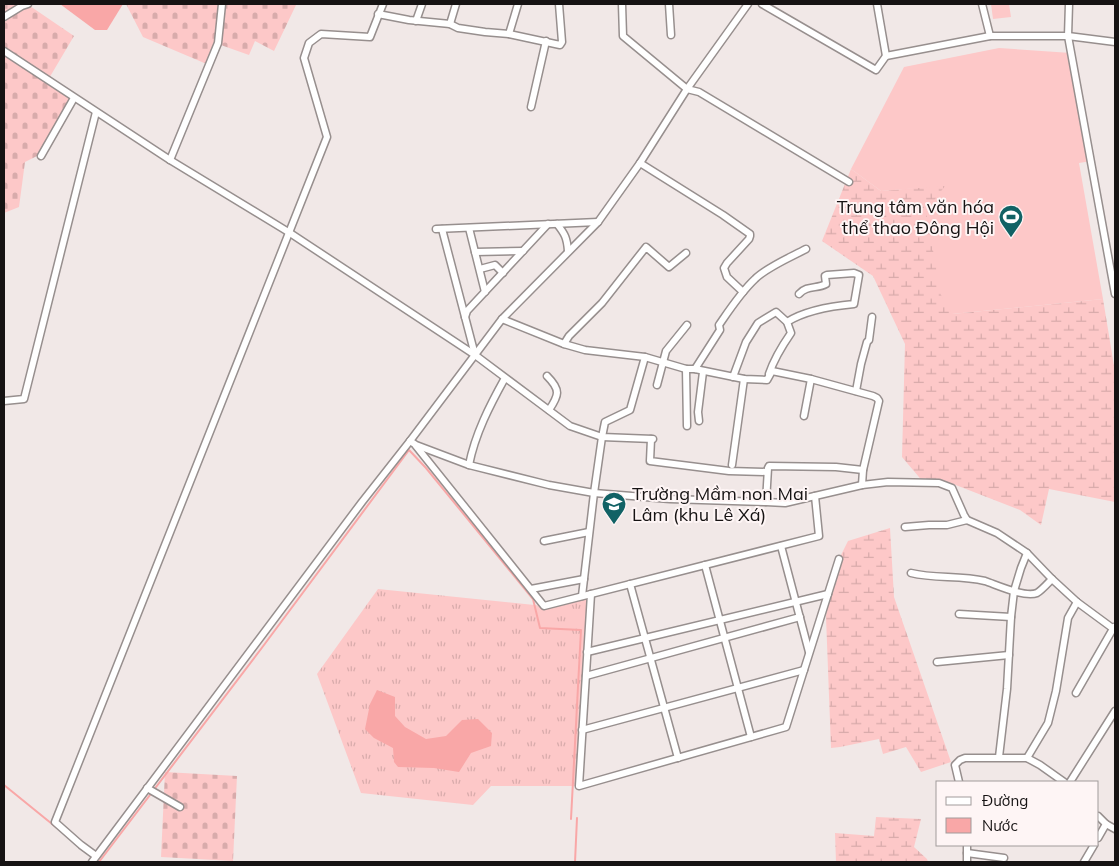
<svg xmlns="http://www.w3.org/2000/svg" width="1119" height="866" viewBox="0 0 1119 866" font-family="Mulish,sans-serif">
  <style>
    .grass { fill: url(#grass-tufts) }
    .wetland { fill: url(#wetland-marsh) }
    .cemetery { fill: url(#cemetery-stones) }
    .garden { fill: #fdc8c8 }
    .water { fill: #f9a7a7 }
    .lines { fill: none; stroke-linecap: round; stroke-linejoin: round }
    .stream { stroke: #f9a7a7; stroke-width: 2 }
    .minor-casing { stroke: #978f8e; stroke-width: 9 }
    .minor { stroke: #fff; stroke-width: 6 }
    .labels { text-anchor: middle; stroke-width: 4; stroke-linejoin: round; paint-order: stroke }
    .poi-label { font-size: 18px; fill: #161313; stroke: #fef5f5; text-anchor: end }
  </style>
  <defs>
    <pattern id="grass-tufts" width="24" height="20" patternUnits="userSpaceOnUse" patternTransform="scale(1.25)"><rect width="24" height="20" fill="#fdc8c8"/><path d="M3 7l-1-3M5 7V3M7 7l1-3M15 17l-1-3M17 17v-4M19 17l1-3" fill="none" stroke="#d8abab"/></pattern>
    <pattern id="wetland-marsh" width="20" height="14" patternUnits="userSpaceOnUse" patternTransform="scale(1.25)"><rect width="20" height="14" fill="#fdc8c8"/><path d="M1 5h8M5 5V1M11 12h8M15 12V8" fill="none" stroke="#d8abab"/></pattern>
    <pattern id="cemetery-stones" width="16" height="16" patternUnits="userSpaceOnUse" patternTransform="scale(1.25)"><rect width="16" height="16" fill="#fdc8c8"/><path d="M2 7V4a2 2 0 0 1 4 0v3zM10 15v-3a2 2 0 0 1 4 0v3z" fill="#d8abab"/></pattern>
  </defs>
  <rect width="100%" height="100%" fill="#f1e8e7"/>
  <!-- grass -->
  <polygon class="grass" points="378,589 544,606 591,594 579,786 491,786 473,805 361,793 317,674"/>
  <!-- wetland -->
  <g class="wetland">
    <polygon points="851,169 881,191 946,185 952,314 1103,299 1115,372 1115,502 1049,489 1041,525 1020,510 948,482 924,483 902,457 905,344 873,276 822,241"/>
    <polygon points="890,528 894,597 951,762 921,772 906,747 883,754 879,739 840,747 831,748 826,617 828,594 839,559 848,541"/>
    <polygon points="876,817 921,819 914,847 927,859 928,862 836,862 835,833 874,836"/>
  </g>
  <!-- cemetery -->
  <g class="cemetery">
    <polygon points="4,4 27,4 74,36 48,80 74,98 43,153 25,162 19,207 4,213"/>
    <polygon points="126,4 295,4 296,5 274,51 255,41 249,55 218,44 209,65 143,37"/>
    <polygon points="165,772 237,776 233,861 161,857"/>
  </g>
  <!-- garden -->
  <g class="garden">
    <polygon points="991,4 1009,4 1011,17 993,19"/>
    <polygon points="999,48 1071,53 1091,161 1079,163 1103,299 952,314 941,295 926,211 945,186 881,191 851,169 904,67"/>
  </g>
  <!-- water -->
  <g class="water">
    <polygon points="60,4 123,4 107,30 95,30"/>
    <polygon points="377,690 395,697 395,716 405,727 426,739 446,736 462,720 478,719 492,733 491,746 471,753 459,772 434,768 398,767 394,762 393,748 374,738 365,729 370,704"/>
  </g>
  <g class="lines">
    <!-- stream -->
    <g class="stream">
      <polyline points="4,785 57,828"/>
      <polyline points="99,862 261,649 409,450 426,468 533,599 540,628 581,630 571,819"/>
      <polyline points="575,862 577,818"/>
    </g>
    <defs>
      <g id="minor">
        <polyline points="622,4 623,36 687,89 699,92 849,182"/>
        <polyline points="669,4 671,35"/>
        <polyline points="762,4 876,70 886,56"/>
        <polyline points="877,4 886,56 990,36 1068,36 1115,42"/>
        <polyline points="982,4 990,36"/>
        <polyline points="1069,4 1068,36 1115,294"/>
        <polyline points="378,14 409,20 450,24 458,28 485,32 509,34 560,45 562,42 559,4"/>
        <polyline points="4,17 22,6 28,4"/>
        <polyline points="416,21 422,4"/>
        <polyline points="450,24 456,4"/>
        <polyline points="509,34 518,4"/>
        <polyline points="4,51 170,160 290,233 475,355 570,426 602,437 653,439"/>
        <polyline points="531,107 546,41"/>
        <polyline points="41,156 74,98"/>
        <polyline points="170,160 218,43 222,4"/>
        <polyline points="640,163 723,215 750,234 750,236 749,239 727,263 724,268 727,277 743,292"/>
        <path d="M557,224C565,234 567,238 568,251"/>
        <polyline points="469,228 485,292"/>
        <polyline points="436,229 598,222"/>
        <polyline points="442,229 475,355"/>
        <polyline points="475,252 523,251"/>
        <polyline points="480,269 495,265 503,273"/>
        <polyline points="465,317 467,311 548,224"/>
        <polyline points="502,319 564,344 585,350 645,357 686,369 695,369 744,379 767,380 772,371 811,379 873,396 877,398 879,401 863,470 862,485"/>
        <path d="M787,322C806,310 832,306 854,304L859,275L854,273L827,275L825,276L826,284C817,289 807,285 799,294"/>
        <polyline points="564,344 569,336 602,303 646,247 669,267 686,253"/>
        <polyline points="686,369 687,426"/>
        <path d="M695,369L720,330L719,325C730,309 741,292 755,279C767,267 791,257 806,249"/>
        <path d="M547,376C561,390 559,395 549,410"/>
        <path d="M733,377L746,342L758,323L776,312L787,322L791,333C782,346 774,359 769,374"/>
        <polyline points="657,385 666,351 687,325"/>
        <polyline points="856,391 861,364 867,342 869,340 872,317"/>
        <polyline points="4,401 24,399 96,112"/>
        <polyline points="804,416 811,379"/>
        <polyline points="699,421 698,412 703,372"/>
        <polyline points="651,439 650,461 729,471 767,472"/>
        <polyline points="410,441 416,445 469,465 549,485 594,493 670,499 766,502 785,503 862,485 888,482 939,483 952,488 964,515 967,520"/>
        <polyline points="416,446 544,606 819,536 815,496"/>
        <path d="M469,465C475,434 490,405 505,378"/>
        <polyline points="732,465 744,379"/>
        <polyline points="766,502 768,468 769,466 836,467 863,470"/>
        <polyline points="905,527 929,525 947,525 967,520 997,533 1027,553 1052,579 1077,602 1115,630"/>
        <polyline points="544,541 589,532"/>
        <polyline points="781,546 809,652"/>
        <polyline points="705,565 751,737"/>
        <path d="M911,573C935,579 960,575 985,581C997,585 1025,598 1037,593C1042,590 1048,583 1052,579"/>
        <polyline points="630,584 678,758"/>
        <polyline points="531,589 584,579"/>
        <polyline points="591,594 579,786 786,727 839,559"/>
        <polyline points="582,596 594,493 602,437 605,422 630,410 645,357"/>
        <polyline points="959,614 1011,617"/>
        <polyline points="587,652 828,594"/>
        <polyline points="937,662 1009,655"/>
        <polyline points="586,676 800,617"/>
        <polyline points="1076,693 1114,627"/>
        <polyline points="582,730 804,670"/>
        <polyline points="999,757 1007,689 1011,617 1014,591 1021,568 1027,553"/>
        <polyline points="1027,758 1048,723 1056,691 1068,618 1077,602"/>
        <polyline points="959,782 955,765 960,760 965,758 1027,758 1040,765 1064,782"/>
        <polyline points="1070,782 1115,711"/>
        <polyline points="147,788 180,807"/>
        <polyline points="1098,816 1106,824 1115,829"/>
        <polyline points="1098,838 1106,824"/>
        <polyline points="967,845 967,862"/>
        <polyline points="967,853 1004,858"/>
        <polyline points="96,856 81,845 55,822 327,137 304,58 309,43 321,34 370,37 383,4"/>
        <polyline points="92,862 362,502 410,441 502,319 598,222 640,163 687,89 748,4"/>
        <polyline points="1084,862 1094,845"/>
      </g>
    </defs>
    <!-- minor casing -->
    <use href="#minor" class="minor-casing"/>
    <!-- minor -->
    <use href="#minor" class="minor"/>
  </g>
  <!-- icons -->
  <defs>
    <symbol id="stadium-pin" viewBox="-11 -11 22 30"><path d="M0 17L-7.5 6A9.5 9.5 0 1 1 7.5 6Z" fill="#116265" stroke="#fef5f5"/><path d="M0-5a6.5 5 0 1 0 0 10a6.5 5 0 1 0 0-10ZM-3.5-1.8h7v3.6h-7Z" fill="#fff"/></symbol>
    <symbol id="school-pin" viewBox="-11 -11 22 30"><path d="M0 17L-7.5 6A9.5 9.5 0 1 1 7.5 6Z" fill="#116265" stroke="#fef5f5"/><path d="M0-5L7-2L0 1L-7-2ZM-4 1L0 2.5L4 1V4Q0 6-4 4Z" fill="#fff"/></symbol>
  </defs>
  <g fill-rule="evenodd">
    <use href="#stadium-pin" x="997" y="203" width="28" height="38"/>
    <use href="#school-pin" x="600" y="490" width="28" height="38"/>
  </g>
  <g class="labels">
    <!-- poi labels -->
    <g class="poi-label">
      <text x="994" y="213">Trung tâm văn hóa<tspan x="994" dy="21">thể thao Đông Hội</tspan></text>
      <text x="632" y="500" text-anchor="start">Trường Mầm non Mai<tspan x="632" dy="21">Lâm (khu Lê Xá)</tspan></text>
    </g>
  </g>
  <!-- border -->
  <rect width="1119" height="866" fill="none" stroke="#161313" stroke-width="10"/>
  <!-- legend -->
  <rect x="936" y="781" width="162" height="65" fill="#fef5f5" stroke="#a19b9b"/>
  <rect x="946" y="797" width="25" height="8" fill="#ffffff" stroke="#a19b9b"/>
  <text x="982" y="806" font-size="15" fill="#161313">Đường</text>
  <rect x="946" y="818" width="25" height="15" fill="#f9a7a7" stroke="#a19b9b"/>
  <text x="982" y="831" font-size="15" fill="#161313">Nước</text>
</svg>
